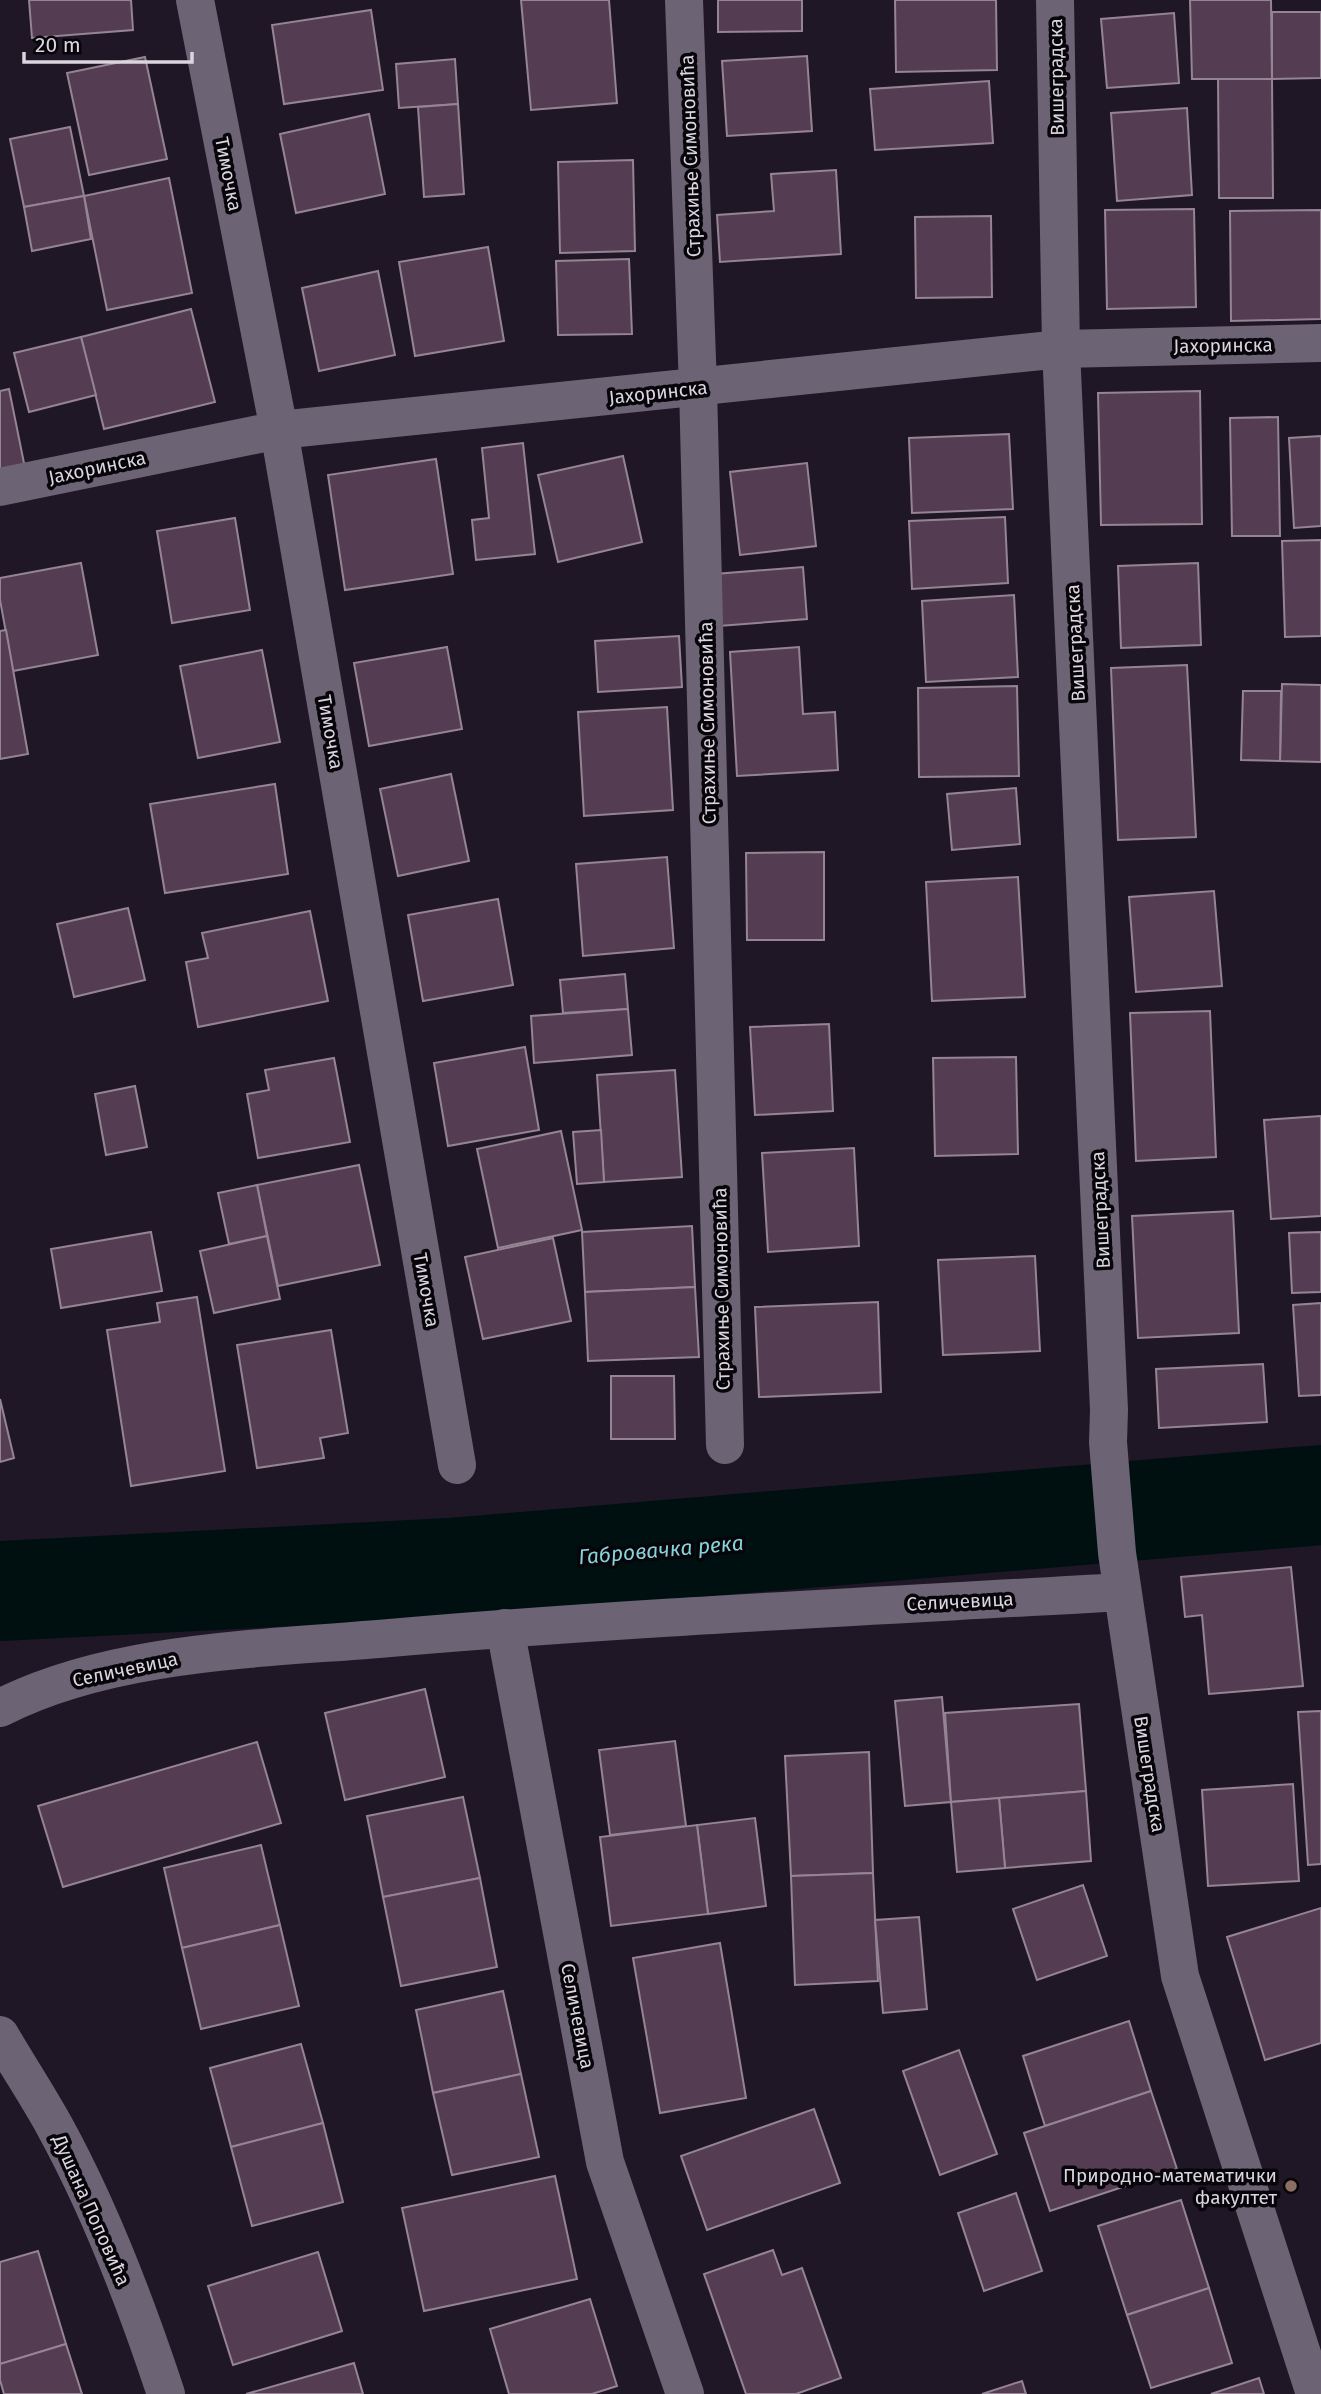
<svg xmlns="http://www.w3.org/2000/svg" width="1321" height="2394" viewBox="0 0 1321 2394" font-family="'Fira Sans',sans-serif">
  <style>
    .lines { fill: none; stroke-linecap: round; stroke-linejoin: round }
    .river { stroke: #001011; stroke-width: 100 }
    .building { fill: #543d53; stroke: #958493; stroke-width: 2 }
    .minor { stroke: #6c6375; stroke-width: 38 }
    .tertiary { stroke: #6c6375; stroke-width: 38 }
    .education-dot { fill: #8d6e63; stroke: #07050a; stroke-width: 2.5 }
    .labels { text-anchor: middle; stroke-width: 7; stroke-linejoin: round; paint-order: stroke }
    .street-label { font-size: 19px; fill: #dad5df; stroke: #07050a }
    .poi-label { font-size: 19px; fill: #dad5df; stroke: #07050a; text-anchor: end }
    .water-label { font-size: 21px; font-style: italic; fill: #86d4d9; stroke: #07050a }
  </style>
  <rect width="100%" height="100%" fill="#1f1726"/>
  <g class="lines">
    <!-- river -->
    <polyline class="river" points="0,1591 450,1568 1321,1495"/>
  </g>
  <!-- building -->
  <g class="building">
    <polygon points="29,0 131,0 133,30 32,38"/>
    <polygon points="521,0 609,0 617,103 531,110"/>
    <polygon points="718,0 802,0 802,31 718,32"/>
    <polygon points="895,0 996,0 997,70 896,72"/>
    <polygon points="1190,0 1271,0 1272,79 1192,79"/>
    <polygon points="371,10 383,90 284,104 272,25"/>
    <polygon points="1272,12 1321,12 1321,78 1272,79"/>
    <polygon points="1174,13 1179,83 1107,88 1101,19"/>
    <polygon points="807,56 812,131 727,136 722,61"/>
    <polygon points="145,57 167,159 89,175 67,73"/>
    <polygon points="455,59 458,104 399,108 396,64"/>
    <polygon points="1218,79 1272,79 1273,198 1219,198"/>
    <polygon points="989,81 993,143 875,150 870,89"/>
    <polygon points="458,104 464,194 424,197 418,107"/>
    <polygon points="1187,108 1192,195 1117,201 1111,113"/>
    <polygon points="369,114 385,194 296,213 280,134"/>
    <polygon points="70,127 84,196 24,207 10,139"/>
    <polygon points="633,160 635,251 560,253 558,162"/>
    <polygon points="836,170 841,254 720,262 717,215 774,211 771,174"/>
    <polygon points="169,178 192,293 107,310 84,196"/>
    <polygon points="84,196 91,239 32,251 24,207"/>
    <polygon points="1194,209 1196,307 1107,309 1105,210"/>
    <polygon points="1321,210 1321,319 1231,321 1230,211"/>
    <polygon points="991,216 992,297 916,298 915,217"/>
    <polygon points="488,247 504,341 415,356 399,262"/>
    <polygon points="629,259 632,334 558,335 556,261"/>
    <polygon points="378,271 395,355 319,371 302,288"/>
    <polygon points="191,309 215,402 104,429 81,337"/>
    <polygon points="81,337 96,395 29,412 14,353"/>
    <polygon points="9,389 25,468 0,473 0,391"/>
    <polygon points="1200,391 1202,524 1101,525 1098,393"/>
    <polygon points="1278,417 1280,536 1232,536 1230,418"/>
    <polygon points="1009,434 1013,509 912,513 909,438"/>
    <polygon points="1321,436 1321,526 1294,528 1289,438"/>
    <polygon points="523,443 535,554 476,560 472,520 489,518 482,448"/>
    <polygon points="623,456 642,542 558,562 538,475"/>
    <polygon points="436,459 453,574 345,590 328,475"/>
    <polygon points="807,463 816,546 740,555 730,472"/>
    <polygon points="1005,517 1008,583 912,589 909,521"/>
    <polygon points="235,518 250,610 172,623 157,531"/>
    <polygon points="1321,540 1321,636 1285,637 1282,541"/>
    <polygon points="81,563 98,655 13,671 0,600 0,578"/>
    <polygon points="1198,563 1201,645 1121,648 1118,566"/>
    <polygon points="803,567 807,619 719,626 715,574"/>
    <polygon points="1014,595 1018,677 926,682 922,601"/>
    <polygon points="6,630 28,754 0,759 0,631"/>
    <polygon points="679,636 682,687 598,692 595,641"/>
    <polygon points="447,647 462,729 369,746 354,663"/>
    <polygon points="799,647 803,714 835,712 838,770 737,776 730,652"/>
    <polygon points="262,650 280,742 198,758 180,666"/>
    <polygon points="1187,665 1196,837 1118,840 1111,668"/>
    <polygon points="1282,684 1321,685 1321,762 1280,761"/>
    <polygon points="1017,686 1019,776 919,777 918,688"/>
    <polygon points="1243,691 1281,691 1280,761 1241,760"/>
    <polygon points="667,707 673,810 584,816 578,712"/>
    <polygon points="451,774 469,861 398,876 380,789"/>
    <polygon points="275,784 288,874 165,893 150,804"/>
    <polygon points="1016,788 1020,844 952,850 947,794"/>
    <polygon points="824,852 824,940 747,940 746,853"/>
    <polygon points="667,857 674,948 583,956 576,864"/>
    <polygon points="1018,877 1025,997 932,1001 926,882"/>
    <polygon points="1214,891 1222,986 1136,992 1129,897"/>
    <polygon points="498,899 513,985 423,1001 408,915"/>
    <polygon points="128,908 145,980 74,997 57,924"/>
    <polygon points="310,911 328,1001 198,1027 186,962 208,958 202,933"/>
    <polygon points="625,974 628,1009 563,1013 560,980"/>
    <polygon points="628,1009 632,1055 534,1063 531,1016"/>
    <polygon points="1210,1011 1216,1157 1136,1161 1130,1013"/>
    <polygon points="829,1024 833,1111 755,1115 750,1027"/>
    <polygon points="525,1047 539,1130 448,1146 434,1063"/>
    <polygon points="1016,1057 1018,1154 935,1156 933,1058"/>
    <polygon points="334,1058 350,1142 258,1158 247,1094 269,1090 265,1070"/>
    <polygon points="675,1070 682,1177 604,1182 597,1075"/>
    <polygon points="135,1086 147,1147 106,1155 95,1094"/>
    <polygon points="1321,1116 1321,1216 1271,1219 1264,1120"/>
    <polygon points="601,1130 604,1182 577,1184 573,1132"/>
    <polygon points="561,1131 582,1230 498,1248 477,1149"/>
    <polygon points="854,1148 859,1246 768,1252 762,1153"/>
    <polygon points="359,1165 380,1265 278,1286 257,1185"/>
    <polygon points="257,1185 267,1236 229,1244 218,1193"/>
    <polygon points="1233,1211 1239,1333 1138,1338 1132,1216"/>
    <polygon points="692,1226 695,1287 585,1292 582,1232"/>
    <polygon points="151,1232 162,1291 61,1308 51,1249"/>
    <polygon points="1321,1232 1321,1292 1292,1293 1289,1233"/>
    <polygon points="267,1236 280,1299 214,1313 200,1251"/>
    <polygon points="553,1238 571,1321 483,1339 465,1257"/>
    <polygon points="1035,1256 1040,1351 943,1355 938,1260"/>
    <polygon points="695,1287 699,1357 588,1361 585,1292"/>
    <polygon points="197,1297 225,1471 131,1486 107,1330 160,1322 157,1303"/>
    <polygon points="878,1302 881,1392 759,1397 755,1307"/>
    <polygon points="1321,1303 1321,1395 1299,1396 1293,1305"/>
    <polygon points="331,1330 348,1433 320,1438 324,1458 257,1468 237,1345"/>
    <polygon points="1263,1364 1267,1422 1159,1428 1156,1369"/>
    <polygon points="611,1376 674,1376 675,1439 611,1439"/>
    <polygon points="0,1399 14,1458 0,1462"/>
    <polygon points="1291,1567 1303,1686 1209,1694 1202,1615 1185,1617 1181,1577"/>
    <polygon points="425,1689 445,1777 345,1800 325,1713"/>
    <polygon points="942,1697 951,1802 905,1806 895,1701"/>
    <polygon points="1079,1704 1086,1791 951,1802 945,1713"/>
    <polygon points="1321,1711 1321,1864 1308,1865 1298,1712"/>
    <polygon points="675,1741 686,1826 610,1835 599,1750"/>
    <polygon points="257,1742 281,1823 63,1887 38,1806"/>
    <polygon points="869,1752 873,1873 791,1876 785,1756"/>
    <polygon points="1293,1784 1299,1881 1208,1886 1202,1790"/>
    <polygon points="1086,1791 1091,1861 1005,1868 999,1798"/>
    <polygon points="463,1797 480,1878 383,1897 367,1816"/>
    <polygon points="999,1798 1005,1868 957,1872 951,1802"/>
    <polygon points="755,1818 766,1906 708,1914 697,1825"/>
    <polygon points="697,1825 708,1914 611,1926 600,1837"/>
    <polygon points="261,1845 280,1925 182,1948 164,1868"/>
    <polygon points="873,1873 878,1981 795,1985 791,1876"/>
    <polygon points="480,1878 497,1967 401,1986 383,1897"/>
    <polygon points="1083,1885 1107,1956 1037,1980 1013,1909"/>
    <polygon points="1321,1908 1321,2043 1265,2060 1227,1937"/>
    <polygon points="919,1917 927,2009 883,2013 875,1920"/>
    <polygon points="280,1925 299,2006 201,2029 182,1948"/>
    <polygon points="720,1943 746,2098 660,2113 633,1958"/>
    <polygon points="503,1991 521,2074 433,2093 416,2010"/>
    <polygon points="1129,2021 1151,2091 1045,2126 1023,2056"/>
    <polygon points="301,2044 323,2123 231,2147 210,2068"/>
    <polygon points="959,2050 997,2154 940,2175 903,2071"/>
    <polygon points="521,2074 539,2157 452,2175 433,2093"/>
    <polygon points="1151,2091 1177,2169 1050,2211 1024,2133"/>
    <polygon points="814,2109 840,2183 707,2230 681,2156"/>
    <polygon points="323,2123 343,2202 252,2226 231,2147"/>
    <polygon points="555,2176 577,2279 424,2311 402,2208"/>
    <polygon points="1016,2193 1042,2271 984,2291 958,2213"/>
    <polygon points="1181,2200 1209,2288 1127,2315 1098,2226"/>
    <polygon points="773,2250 782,2275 802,2268 841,2378 796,2394 746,2394 704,2274"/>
    <polygon points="38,2251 66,2344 0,2364 0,2262"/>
    <polygon points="318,2252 342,2331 233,2365 208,2286"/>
    <polygon points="1209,2288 1232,2363 1151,2388 1127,2315"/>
    <polygon points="590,2299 617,2386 592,2394 509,2394 490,2329"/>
    <polygon points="66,2344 82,2394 4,2394 0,2380 0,2364"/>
    <polygon points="354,2363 363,2394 246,2394"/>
    <polygon points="1259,2378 1264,2394 1211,2394"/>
    <polygon points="1022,2381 1026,2394 982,2394"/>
  </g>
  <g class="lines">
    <!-- minor -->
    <g class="minor">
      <polyline points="195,0 279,430 457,1465"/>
      <polyline points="684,0 698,387 725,1445"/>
      <polyline points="1055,0 1061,349 1109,1410 1108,1442 1117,1553 1180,1976 1315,2394"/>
      <polyline points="0,487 279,430 1061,349 1321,343"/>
      <polyline points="505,1628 605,2162 685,2394"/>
      <path d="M0,1708C114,1650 264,1649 390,1638C633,1617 878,1606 1122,1592"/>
    </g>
    <!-- tertiary -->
    <path class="tertiary" d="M0,2035C18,2066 38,2096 55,2127C101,2211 136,2303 166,2394"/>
  </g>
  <!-- markers -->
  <circle class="education-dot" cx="1291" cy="2186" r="7"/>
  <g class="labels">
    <!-- street labels -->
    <g class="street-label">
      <text transform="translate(1056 77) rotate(-91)" y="7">Вишеградска</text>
      <text transform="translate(690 156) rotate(-92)" y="7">Страхиње Симоновића</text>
      <text transform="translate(229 174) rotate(79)" y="7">Тимочка</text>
      <text transform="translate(1223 345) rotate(-1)" y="7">Јахоринска</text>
      <text transform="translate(658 392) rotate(-6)" y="7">Јахоринска</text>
      <text transform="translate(97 467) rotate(-12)" y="7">Јахоринска</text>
      <text transform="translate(1075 643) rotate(-93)" y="7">Вишеградска</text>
      <text transform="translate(707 723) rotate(-91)" y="7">Страхиње Симоновића</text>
      <text transform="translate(331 732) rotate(80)" y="7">Тимочка</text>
      <text transform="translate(1100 1210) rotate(-93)" y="7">Вишеградска</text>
      <text transform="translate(721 1289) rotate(-91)" y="7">Страхиње Симоновића</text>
      <text transform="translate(427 1290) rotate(80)" y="7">Тимочка</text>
      <text transform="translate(960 1601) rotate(-3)" y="7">Селичевица</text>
      <text transform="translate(125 1669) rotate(-12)" y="7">Селичевица</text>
      <text transform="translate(1150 1774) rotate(81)" y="7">Вишеградска</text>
      <text transform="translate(578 2016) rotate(79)" y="7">Селичевица</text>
      <text transform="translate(92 2210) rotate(66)" y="7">Душана Поповића</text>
    </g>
    <!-- poi labels -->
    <g class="poi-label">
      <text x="1277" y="2182">Природно-математички<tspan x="1277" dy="22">факултет</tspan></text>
    </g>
    <!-- water labels -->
    <g class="water-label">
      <text transform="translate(661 1550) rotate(-5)" y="7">Габровачка река</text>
    </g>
  </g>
  <!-- scale -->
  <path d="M24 52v10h168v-10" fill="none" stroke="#dad5df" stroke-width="3.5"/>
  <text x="35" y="52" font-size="21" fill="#dad5df" stroke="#07050a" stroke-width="5" paint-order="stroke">20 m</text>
</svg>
